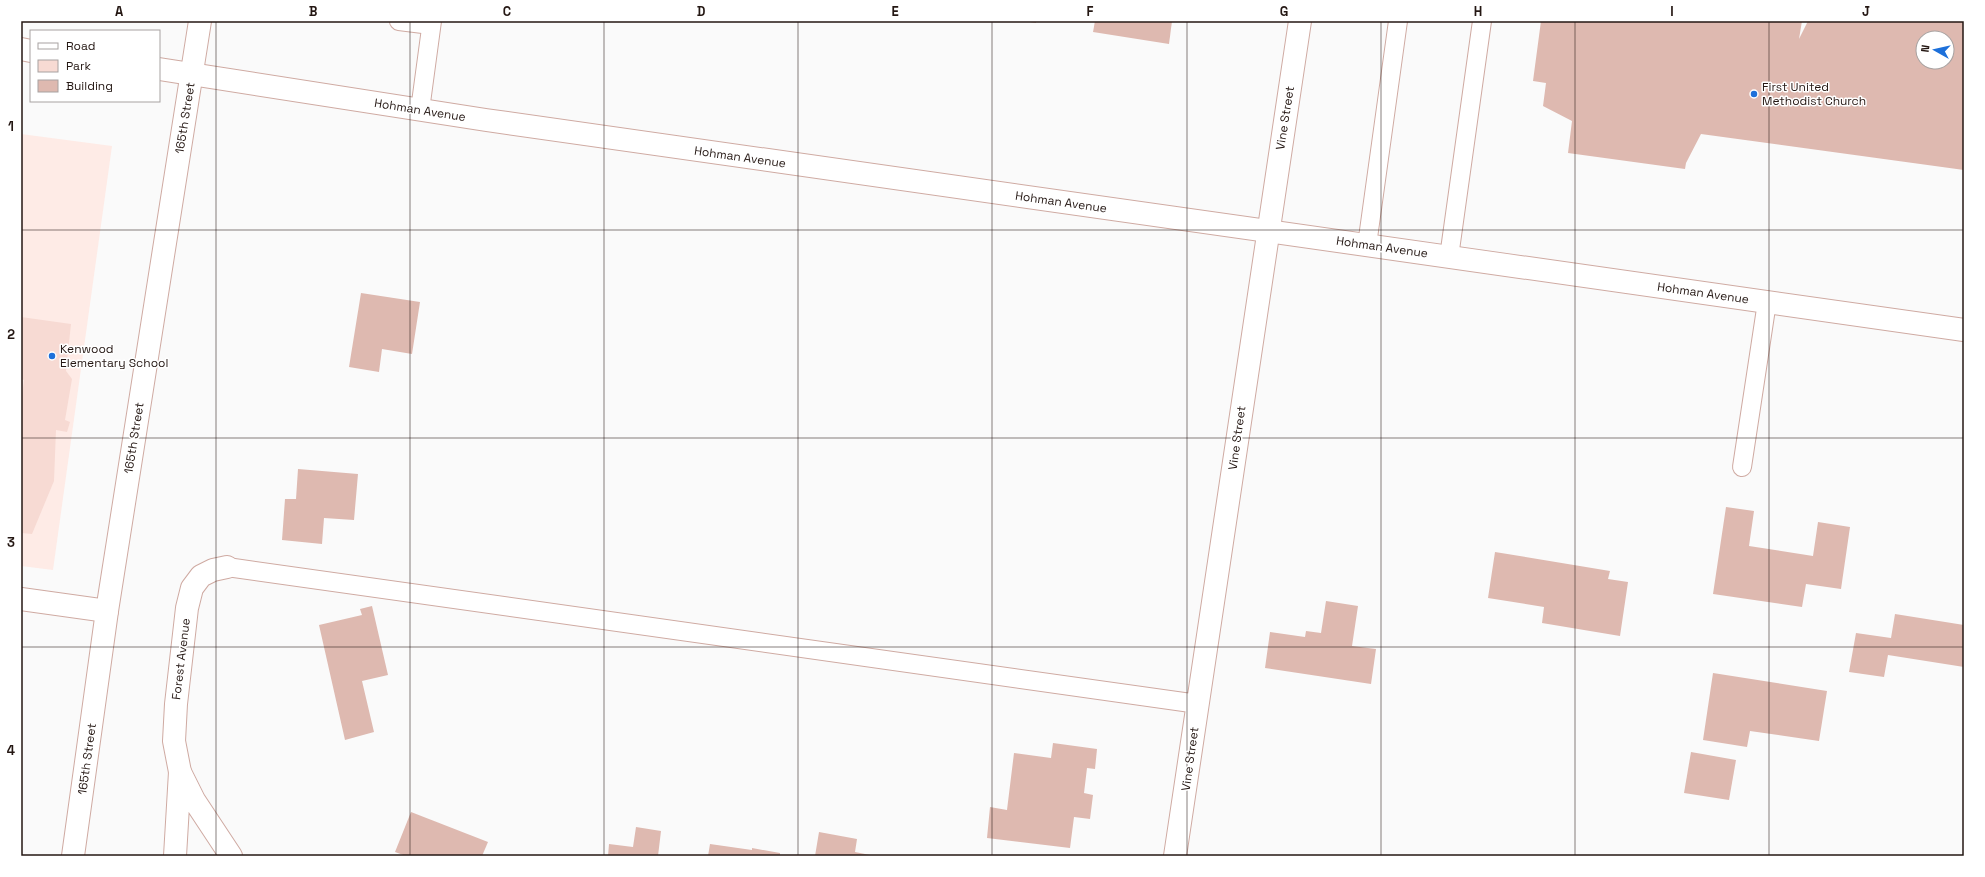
<svg xmlns="http://www.w3.org/2000/svg" width="1985" height="877" viewBox="0 0 1985 877" font-family="'Space Grotesk',sans-serif">
  <style>
    .built { fill: #feebe6 }
    .green { fill: #f7dad3 }
    .building { fill: #deb9b0; fill-rule: evenodd }
    .lines { fill: none; stroke-linecap: round; stroke-linejoin: round }
    .lane-casing { stroke: #cfaaa2; stroke-width: 20 }
    .street-casing { stroke: #cfaaa2; stroke-width: 24 }
    .secondary-casing { stroke: #cfaaa2; stroke-width: 24 }
    .lane { stroke: #fff; stroke-width: 18 }
    .street { stroke: #fff; stroke-width: 22 }
    .secondary { stroke: #fff; stroke-width: 22 }
    .grid { fill: none; stroke: #241713; stroke-width: 1; stroke-opacity: 0.55 }
    .poi-dot { fill: #1d70da; stroke: #fff; stroke-width: 1.5 }
    .labels { text-anchor: middle; stroke-width: 3; stroke-linejoin: round; paint-order: stroke }
    .poi-label { font-size: 12px; fill: #241713; stroke: #fff; text-anchor: start }
    .street-label { font-size: 12px; fill: #241713; stroke: #fff }
    .neatline { fill: none; stroke: #241713; stroke-width: 1.5 }
    .grid-label { font-size: 13px; text-anchor: middle; font-weight: bold; fill: #241713 }
  </style>
  <rect width="100%" height="100%" fill="#fafafa"/>
  <!-- built -->
  <polygon class="built" points="21,134 112,146 53,570 21,566"/>
  <!-- green -->
  <polygon class="green" points="21,317 71,324 66,371 72,379 65,420 70,422 67,432 56,430 54,481 32,534 21,533 21,404 24,380 21,379"/>
  <!-- building -->
  <g class="building">
    <polygon points="1024,21 1036,21 1036,23"/>
    <polygon points="1095,21 1172,21 1169,44 1093,32"/>
    <path d="M1541,21H1802L1799,39L1808,21H1964V170L1701,134L1686,163L1685,169L1568,153L1572,121L1543,106L1546,83L1533,81ZM1923,38H1947V62H1923Z"/>
    <polygon points="361,293 420,302 412,354 382,349 379,372 349,367"/>
    <polygon points="298,469 358,474 354,520 324,518 322,544 282,540 285,499 296,499"/>
    <polygon points="1726,507 1754,511 1749,546 1813,556 1818,522 1850,527 1841,589 1806,584 1802,607 1713,594"/>
    <polygon points="1495,552 1610,571 1608,579 1628,582 1620,636 1542,623 1544,607 1488,598"/>
    <polygon points="1326,601 1358,606 1352,646 1376,649 1371,684 1265,668 1270,632 1305,637 1306,631 1321,633"/>
    <polygon points="372,606 388,675 362,681 374,732 345,740 319,625 362,615 360,609"/>
    <polygon points="1895,614 1964,625 1964,667 1888,655 1884,677 1849,672 1856,633 1891,638"/>
    <polygon points="1713,673 1827,691 1819,741 1750,731 1747,747 1703,740"/>
    <polygon points="1053,743 1097,749 1095,769 1087,768 1084,793 1093,795 1090,819 1074,817 1070,848 987,838 990,807 1007,810 1014,753 1051,758"/>
    <polygon points="1691,752 1736,760 1729,800 1684,793"/>
    <polygon points="411,812 488,842 482,856 406,856 395,852"/>
    <polygon points="636,827 661,831 658,856 608,856 609,844 633,847"/>
    <polygon points="819,832 857,839 855,852 875,856 815,856"/>
    <polygon points="710,844 752,850 752,848 780,853 780,856 708,856"/>
  </g>
  <g class="lines">
    <defs>
      <g id="lane">
        <polyline points="399,21 431,25"/>
        <polyline points="420,110 432,21"/>
        <polyline points="1367,245 1398,21"/>
        <polyline points="1449,257 1482,21"/>
        <polyline points="1742,467 1767,302"/>
        <polyline points="227,567 1198,704"/>
      </g>
      <g id="street">
        <polyline points="21,599 107,611"/>
        <polyline points="180,772 174,741 176,704 187,608 192,588 201,576 213,570 227,567"/>
        <polyline points="175,856 180,772 194,800 231,856"/>
        <polyline points="1175,856 1300,21"/>
      </g>
      <g id="secondary">
        <polyline points="21,49 31,51"/>
        <polyline points="159,69 486,120 1964,330"/>
        <polyline points="73,856 107,611 200,21"/>
      </g>
    </defs>
    <!-- lane casing -->
    <use href="#lane" class="lane-casing"/>
    <!-- street casing -->
    <use href="#street" class="street-casing"/>
    <!-- secondary casing -->
    <use href="#secondary" class="secondary-casing"/>
    <!-- lane -->
    <use href="#lane" class="lane"/>
    <!-- street -->
    <use href="#street" class="street"/>
    <!-- secondary -->
    <use href="#secondary" class="secondary"/>
  </g>
  <!-- grid -->
  <path class="grid" d="M216,21V856M410,21V856M604,21V856M798,21V856M992,21V856M1187,21V856M1381,21V856M1575,21V856M1769,21V856M21,230H1964M21,438H1964M21,647H1964"/>
  <!-- markers -->
  <g class="poi-dot">
    <circle cx="1754" cy="94" r="4"/>
    <circle cx="52" cy="356" r="4"/>
  </g>
  <g class="labels">
    <!-- poi labels -->
    <g class="poi-label">
      <text x="1762" y="91">First United<tspan x="1762" dy="14">Methodist Church</tspan></text>
      <text x="60" y="353">Kenwood<tspan x="60" dy="14">Elementary School</tspan></text>
    </g>
    <!-- street labels -->
    <g class="street-label">
      <text transform="translate(420 110) rotate(9)" y="4">Hohman Avenue</text>
      <text transform="translate(185 118) rotate(-81)" y="4">165th Street</text>
      <text transform="translate(1285 118) rotate(-81)" y="4">Vine Street</text>
      <text transform="translate(740 157) rotate(8)" y="4">Hohman Avenue</text>
      <text transform="translate(1061 202) rotate(8)" y="4">Hohman Avenue</text>
      <text transform="translate(1382 247) rotate(8)" y="4">Hohman Avenue</text>
      <text transform="translate(1703 293) rotate(8)" y="4">Hohman Avenue</text>
      <text transform="translate(134 438) rotate(-81)" y="4">165th Street</text>
      <text transform="translate(1237 438) rotate(-82)" y="4">Vine Street</text>
      <text transform="translate(181 659) rotate(-83)" y="4">Forest Avenue</text>
      <text transform="translate(87 759) rotate(-82)" y="4">165th Street</text>
      <text transform="translate(1190 759) rotate(-82)" y="4">Vine Street</text>
    </g>
  </g>
  <!-- border -->
  <rect width="1985" height="877" fill="none" stroke="#ffffff" stroke-width="44"/>
  <!-- legend -->
  <rect x="30" y="30" width="130" height="72" fill="#ffffff" stroke="#a7a2a1"/>
  <rect x="38" y="43" width="20" height="6" fill="#ffffff" stroke="#a7a2a1"/>
  <text x="66" y="50" font-size="12" fill="#241713">Road</text>
  <rect x="38" y="60" width="20" height="12" fill="#f7dad3" stroke="#a7a2a1"/>
  <text x="66" y="70" font-size="12" fill="#241713">Park</text>
  <rect x="38" y="80" width="20" height="12" fill="#deb9b0" stroke="#a7a2a1"/>
  <text x="66" y="90" font-size="12" fill="#241713">Building</text>
  <!-- north arrow -->
  <g transform="translate(1935 50) rotate(278)"><circle r="19" fill="#ffffff" stroke="#a7a2a1"/>
  <path d="M0-3L7 15L0 10L-7 15Z" fill="#1d70da"/>
  <text y="-6" font-size="11" font-weight="bold" text-anchor="middle" fill="#241713">N</text>
  </g>
  <rect x="22" y="22" width="1941" height="833" class="neatline"/>
  <g class="grid-label">
    <text x="119" y="16">A</text>
    <text x="313" y="16">B</text>
    <text x="507" y="16">C</text>
    <text x="701" y="16">D</text>
    <text x="895" y="16">E</text>
    <text x="1090" y="16">F</text>
    <text x="1284" y="16">G</text>
    <text x="1478" y="16">H</text>
    <text x="1672" y="16">I</text>
    <text x="1866" y="16">J</text>
    <text x="11" y="131">1</text>
    <text x="11" y="339">2</text>
    <text x="11" y="547">3</text>
    <text x="11" y="755">4</text>
  </g>
</svg>
